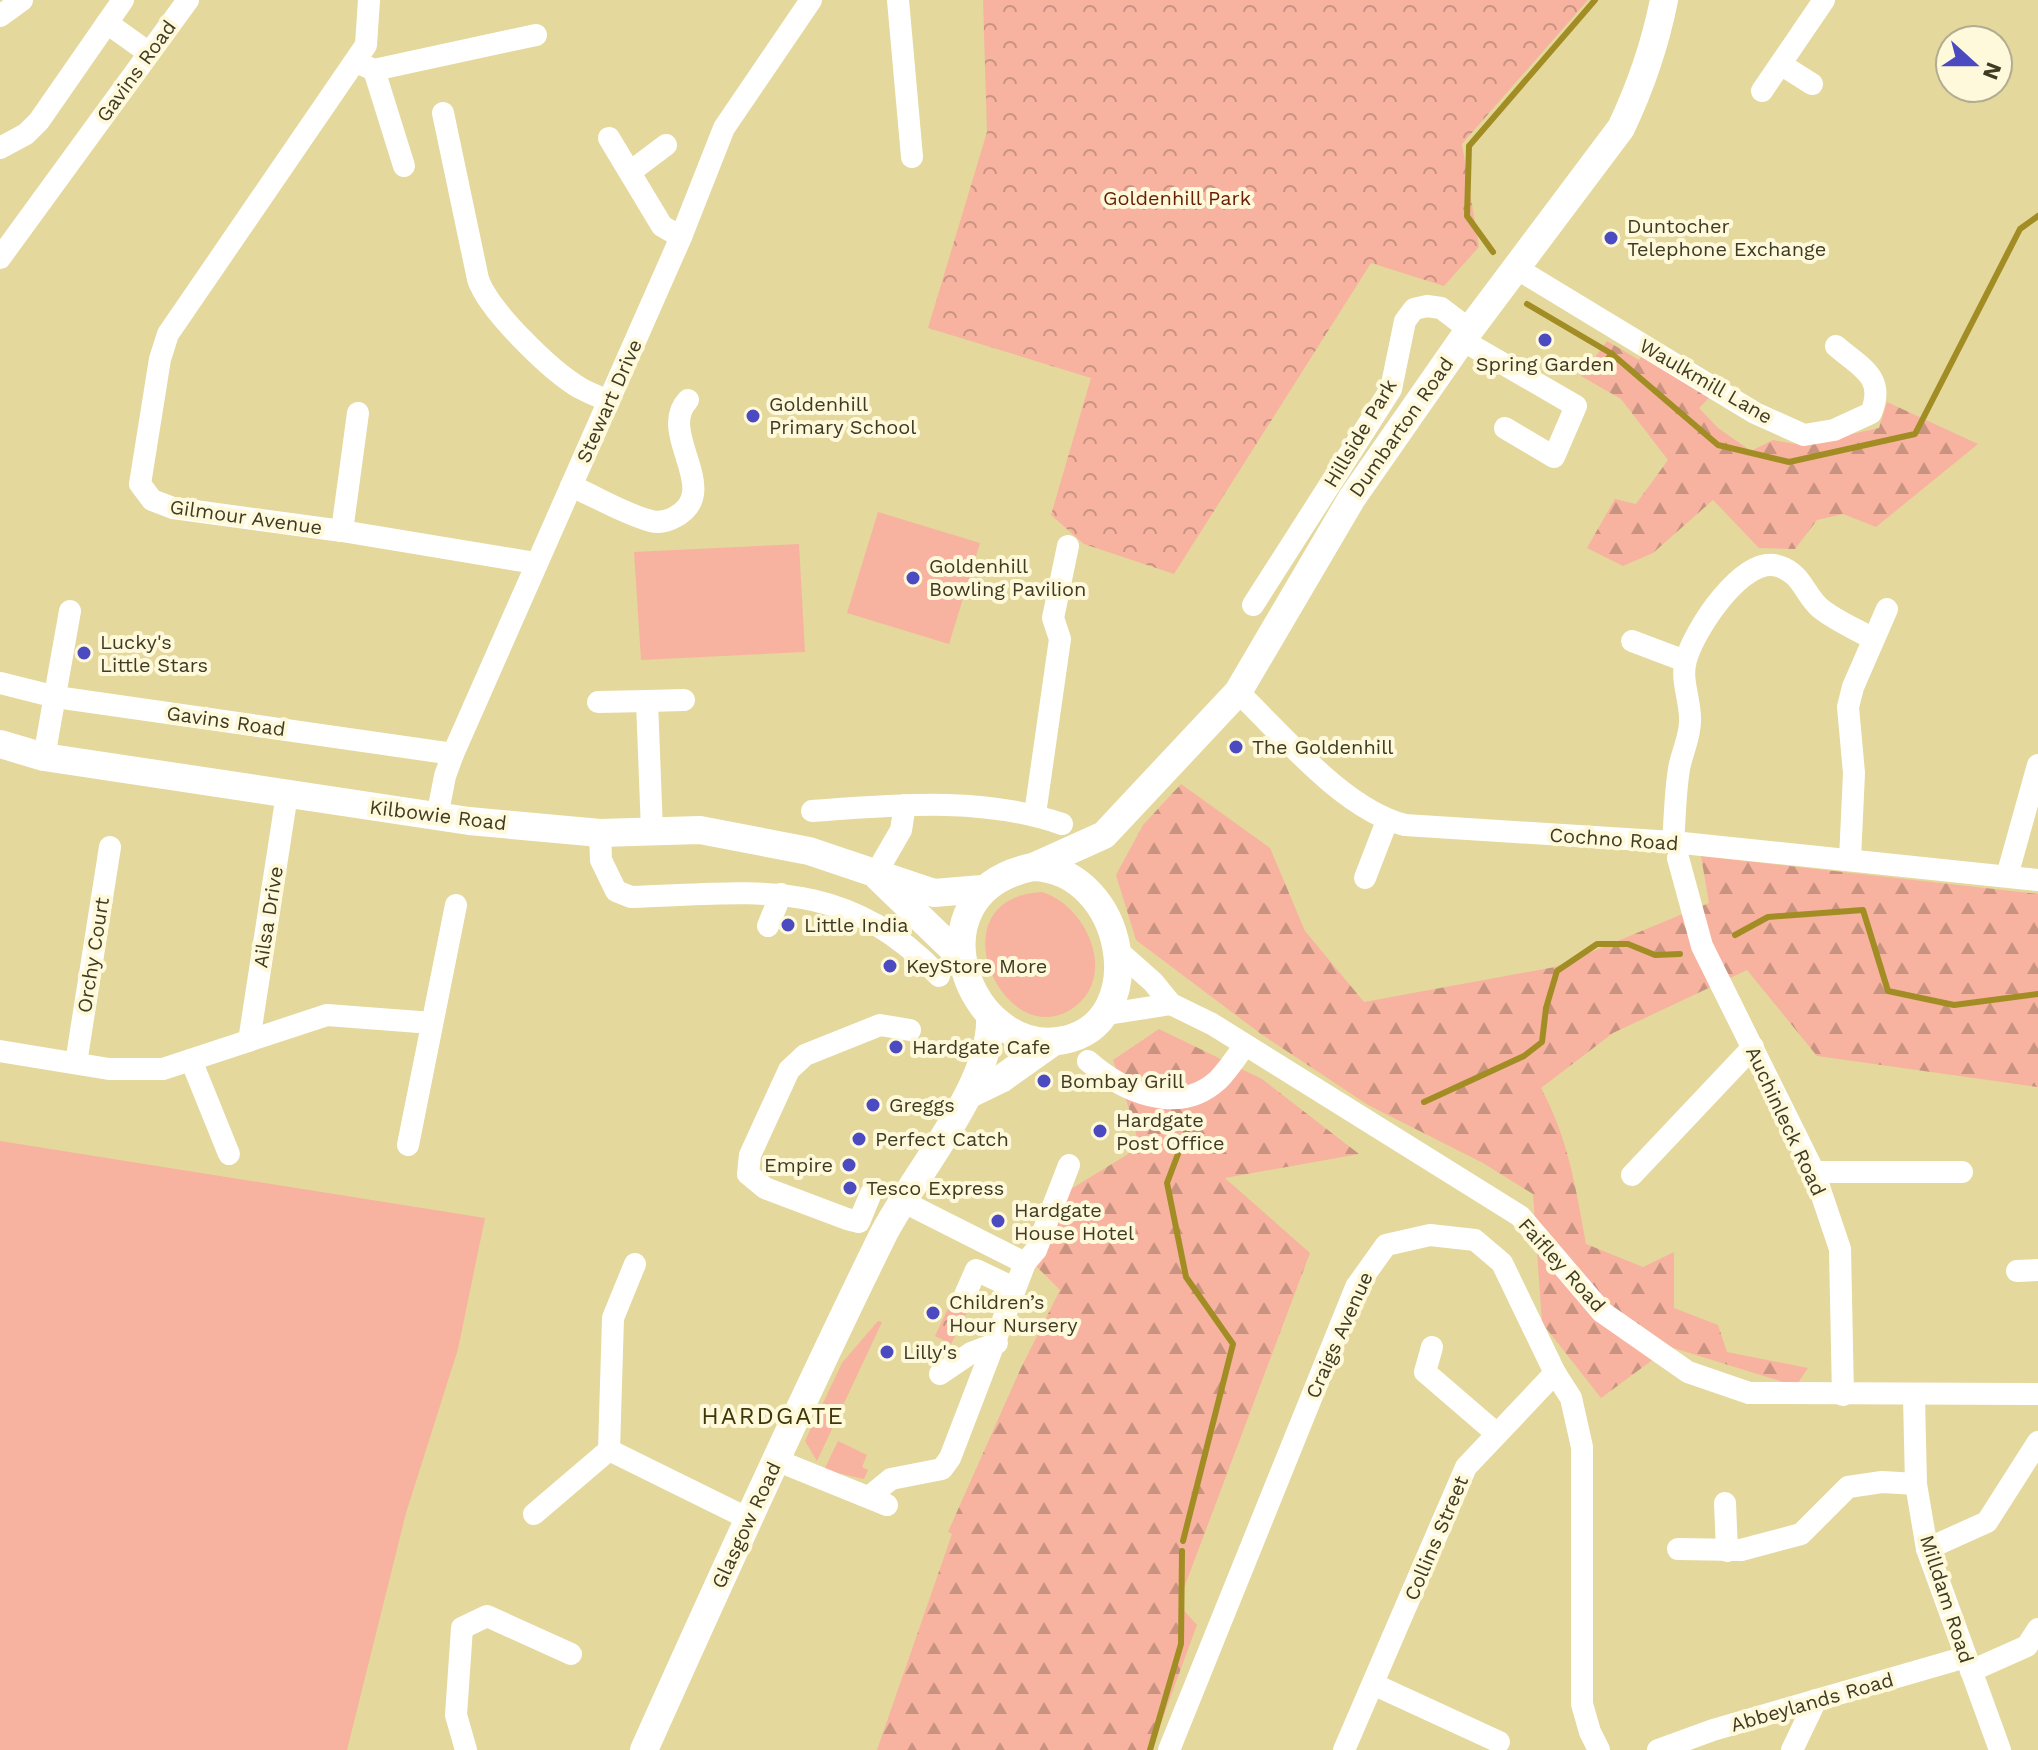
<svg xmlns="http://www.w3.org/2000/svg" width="2038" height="1750" viewBox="0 0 2038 1750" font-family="'Work Sans',sans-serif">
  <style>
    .green { fill: #f7b39f }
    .forest { fill: url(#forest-firs) }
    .park { fill: url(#park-crowns) }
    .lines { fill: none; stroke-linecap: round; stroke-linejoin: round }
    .stream { stroke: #a28d24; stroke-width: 6 }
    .minor { stroke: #fff; stroke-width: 22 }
    .major { stroke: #fff; stroke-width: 28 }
    .poi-dot { fill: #4b4ac0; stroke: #fff9db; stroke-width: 3 }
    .labels { text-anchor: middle; stroke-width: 8; stroke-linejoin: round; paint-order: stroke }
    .street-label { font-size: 20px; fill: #3f3a22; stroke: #fff9db }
    .park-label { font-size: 20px; fill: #661e05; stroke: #fff9db }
    .poi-label { font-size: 20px; fill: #3f3a22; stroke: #fff9db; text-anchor: start }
    .quarter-label { font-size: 24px; letter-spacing: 2px; fill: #3f3609; stroke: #fff9db }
  </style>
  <defs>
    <pattern id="forest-firs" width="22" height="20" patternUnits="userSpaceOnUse" patternTransform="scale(2)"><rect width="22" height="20" fill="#f7b39f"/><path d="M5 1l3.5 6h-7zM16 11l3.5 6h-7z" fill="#c99381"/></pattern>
    <pattern id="park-crowns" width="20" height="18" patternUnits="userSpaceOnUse" patternTransform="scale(2)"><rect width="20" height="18" fill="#f7b39f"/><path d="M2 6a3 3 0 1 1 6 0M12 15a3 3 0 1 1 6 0" fill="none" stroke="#c99381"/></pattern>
  </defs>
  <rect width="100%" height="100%" fill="#e4d89d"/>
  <!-- green -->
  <g class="green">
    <polygon points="878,512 980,543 949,644 847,613"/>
    <polygon points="799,544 805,652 641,660 634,552"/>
    <path d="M1042,892C1085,905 1116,971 1078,1004C1008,1064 929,898 1042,892Z"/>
    <polygon points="0,1141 485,1218 458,1349 406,1513 347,1750 0,1750"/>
    <polygon points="878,1321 882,1322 817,1461 805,1441 842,1363"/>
    <polygon points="838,1441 867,1455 862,1467 868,1470 864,1479 824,1470"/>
  </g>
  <!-- forest -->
  <g class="forest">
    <polygon points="1607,341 1639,360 1646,348 1716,391 1699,408 1718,428 1751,451 1773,440 1801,445 1879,428 1887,402 1978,444 1876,527 1843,514 1817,520 1795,549 1759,548 1713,500 1653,553 1623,566 1587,548 1615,499 1636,504 1668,460 1621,399 1581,376"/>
    <path d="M1181,784L1270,848L1305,931L1364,1002L1555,967L1709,903L1701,856L2038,894V1087L1817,1056L1747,970L1613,1033L1541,1088C1568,1138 1576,1188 1586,1244L1643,1267L1674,1252V1308L1718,1325L1727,1352L1808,1368L1796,1386L1670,1347L1601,1398L1542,1323L1533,1194L1483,1163L1368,1105L1261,1034L1136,940L1116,875L1143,825Z"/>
    <polygon points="1159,1029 1262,1079 1359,1154 1225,1178 1310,1253 1178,1604 1197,1625 1151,1750 877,1750 952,1534 948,1532 1020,1370 1060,1290 1035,1265 1071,1189 1138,1148 1135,1127 1113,1060"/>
  </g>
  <!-- park -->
  <g class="park">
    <polygon points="983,0 1588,0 1462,144 1479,247 1444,286 1371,263 1174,574 1084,544 1051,515 1091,378 928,328 987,132"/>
    <polygon points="952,1300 969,1308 951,1344 935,1336"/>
  </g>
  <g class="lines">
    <!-- stream -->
    <g class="stream">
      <polyline points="1493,252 1467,216 1469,146 1595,0"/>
      <polyline points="1527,304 1612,354 1718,445 1789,462 1915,434 2020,229 2038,216"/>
      <polyline points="1602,365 1612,354"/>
      <polyline points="1735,935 1768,917 1863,910 1888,991 1954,1005 2038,994"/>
      <polyline points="1424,1102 1524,1056 1542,1042 1546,1008 1557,971 1597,944 1628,944 1655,955 1680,954"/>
      <polyline points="1183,1541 1233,1344 1186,1277 1167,1183 1189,1125"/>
      <polyline points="1150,1750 1181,1644 1182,1551"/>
    </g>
    <!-- minor -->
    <g class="minor">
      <polyline points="369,0 366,45 168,334 160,359 140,484 152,500 173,508 342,531 535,563"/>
      <polyline points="898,0 912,157"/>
      <polyline points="0,16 22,0"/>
      <polyline points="107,23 149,53"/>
      <polyline points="356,62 374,70 536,35"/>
      <polyline points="1782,65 1812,84"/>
      <polyline points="374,70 404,166"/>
      <polyline points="1762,91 1824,0"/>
      <path d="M443,113L478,279C488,310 551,371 580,388C589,393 599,397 609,401"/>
      <polyline points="609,138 662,226 681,237"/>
      <polyline points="0,148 26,134 39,121 123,0"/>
      <polyline points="630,172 666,145"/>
      <polyline points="0,258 188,0"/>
      <path d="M1516,268L1755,413L1804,435L1834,430L1871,413C1886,377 1861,368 1836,346"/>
      <polyline points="1462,340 1576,406 1554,457 1505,428"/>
      <path d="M571,486C597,497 624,514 651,521C659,523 668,521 675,517C724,491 656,433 688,400"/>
      <polyline points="342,531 358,413"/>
      <polyline points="1253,605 1391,389 1405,321 1414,309 1427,306 1441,308 1470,330"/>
      <polyline points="1632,641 1685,661"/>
      <polyline points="0,683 56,697 453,754"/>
      <path d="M1238,692C1284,736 1343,809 1405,825L1673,842L2038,880"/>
      <polyline points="647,701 684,700"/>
      <polyline points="598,702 647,701 652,831"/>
      <polyline points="44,757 70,611"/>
      <path d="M812,811C895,805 982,796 1062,824"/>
      <polyline points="1035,814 1060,639 1053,618 1068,546"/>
      <polyline points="437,817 445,776 453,754 681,237 724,128 811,0"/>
      <path d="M600,833L601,860L616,891L631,897C758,893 843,875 939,976"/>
      <path d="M1673,842C1675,818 1675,793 1679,769C1682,752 1690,738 1690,721C1691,701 1680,680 1686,660C1694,630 1743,555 1778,566C1802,573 1804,594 1820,608C1836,621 1856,629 1873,639"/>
      <polyline points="1678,858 1702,946 1814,1172 1840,1249 1843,1395"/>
      <polyline points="1850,859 1854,773 1848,707 1853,687 1887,609"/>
      <polyline points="875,875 901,830 905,805"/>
      <polyline points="2007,876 2038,765"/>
      <polyline points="1365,878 1387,821"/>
      <polyline points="768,926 781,894"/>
      <polyline points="1118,951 1153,982 1171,1004 1212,1024 1520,1216 1602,1312 1688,1372 1749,1393 2038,1394"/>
      <polyline points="1101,1015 1171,1004"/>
      <polyline points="249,1041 287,794"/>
      <polyline points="0,1051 109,1069 163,1069 327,1015 432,1023"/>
      <polyline points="191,1060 229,1154"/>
      <path d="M1088,1061C1122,1091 1178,1117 1218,1080C1228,1070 1237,1056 1245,1045"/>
      <polyline points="76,1063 110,847"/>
      <polyline points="408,1145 456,905"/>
      <polyline points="1814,1172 1962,1172"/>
      <polyline points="1632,1175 1753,1047"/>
      <polyline points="871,1193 859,1222 847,1219 765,1188 748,1174 750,1155 789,1070 805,1055 880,1025 910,1030"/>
      <polyline points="1025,1263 1036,1250 1069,1165"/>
      <polyline points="635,1264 613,1318 609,1450 749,1519"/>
      <polyline points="2017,1271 2038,1270"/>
      <polyline points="965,1295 976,1270 1014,1288"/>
      <polyline points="1432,1347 1425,1372 1497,1434"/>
      <polyline points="940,1374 971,1353 997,1343"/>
      <polyline points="1914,1396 1916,1484 1927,1549 2000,1750"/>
      <polyline points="776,1460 887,1505"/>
      <polyline points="869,1497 891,1479 942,1469 950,1458 1025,1263 902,1201"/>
      <polyline points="1725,1503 1727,1551"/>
      <polyline points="534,1514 609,1450"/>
      <polyline points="1678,1549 1741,1550 1801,1534 1848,1487 1882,1482 1916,1484"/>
      <polyline points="1927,1549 1987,1522 2038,1442"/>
      <polyline points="1971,1671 2027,1646 2038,1629"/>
      <polyline points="1373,1684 1499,1742"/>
      <polyline points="466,1750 456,1715 462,1628 487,1616 571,1654"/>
      <polyline points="1169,1750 1356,1287 1386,1245 1430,1235 1475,1240 1502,1263 1555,1373 1571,1398 1582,1447 1582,1704 1590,1732 1599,1750"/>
      <polyline points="1344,1750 1466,1467 1555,1373"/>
      <polyline points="1658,1750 1713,1730 1966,1657"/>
      <polyline points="1792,1750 1816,1700"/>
    </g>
    <!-- major -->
    <g class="major">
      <polyline points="0,744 44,757 469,821 600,833 700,830 809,851 934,893 982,889"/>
      <path d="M1033,867L1104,835L1238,692L1352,498L1462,340L1621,128C1641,86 1655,45 1664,0"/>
      <path d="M1033,867C1126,870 1152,1022 1064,1040C969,1060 906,892 1033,867Z"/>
      <polyline points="879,878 961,957"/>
      <polyline points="970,1094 1001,1079 1053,1042"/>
      <path d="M644,1750C721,1578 799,1406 882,1237C913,1175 993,1085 990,1017"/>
    </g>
  </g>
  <!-- markers -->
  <g class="poi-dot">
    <circle cx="1611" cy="238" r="8"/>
    <circle cx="1545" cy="340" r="8"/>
    <circle cx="753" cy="416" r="8"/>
    <circle cx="913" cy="578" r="8"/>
    <circle cx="84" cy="653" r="8"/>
    <circle cx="1236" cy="747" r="8"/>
    <circle cx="788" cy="925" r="8"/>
    <circle cx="890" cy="966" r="8"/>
    <circle cx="896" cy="1047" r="8"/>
    <circle cx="1044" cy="1081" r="8"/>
    <circle cx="873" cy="1105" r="8"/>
    <circle cx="1100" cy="1131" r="8"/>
    <circle cx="859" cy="1139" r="8"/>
    <circle cx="849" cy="1165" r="8"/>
    <circle cx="850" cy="1188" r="8"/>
    <circle cx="998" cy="1221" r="8"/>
    <circle cx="933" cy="1313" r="8"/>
    <circle cx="887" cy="1352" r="8"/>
  </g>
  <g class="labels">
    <!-- street labels -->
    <g class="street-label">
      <text transform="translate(136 71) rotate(-54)" y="7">Gavins Road</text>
      <text transform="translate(1706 381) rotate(30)" y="7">Waulkmill Lane</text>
      <text transform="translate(609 401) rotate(-66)" y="7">Stewart Drive</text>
      <text transform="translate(1401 427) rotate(-55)" y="7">Dumbarton Road</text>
      <text transform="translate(1360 433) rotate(-59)" y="7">Hillside Park</text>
      <text transform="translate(246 517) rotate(8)" y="7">Gilmour Avenue</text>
      <text transform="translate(226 721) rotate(8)" y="7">Gavins Road</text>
      <text transform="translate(438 815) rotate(7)" y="7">Kilbowie Road</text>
      <text transform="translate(1614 839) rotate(4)" y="7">Cochno Road</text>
      <text transform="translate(268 917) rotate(-81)" y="7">Ailsa Drive</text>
      <text transform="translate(93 955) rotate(-81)" y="7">Orchy Court</text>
      <text transform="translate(1786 1121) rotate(65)" y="7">Auchinleck Road</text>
      <text transform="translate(1562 1265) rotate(48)" y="7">Faifley Road</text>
      <text transform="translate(1339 1335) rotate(-66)" y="7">Craigs Avenue</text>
      <text transform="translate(746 1525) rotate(-65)" y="7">Glasgow Road</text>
      <text transform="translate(1436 1538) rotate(-67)" y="7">Collins Street</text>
      <text transform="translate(1947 1599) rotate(72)" y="7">Milldam Road</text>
      <text transform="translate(1812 1702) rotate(-16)" y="7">Abbeylands Road</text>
    </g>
    <!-- park labels -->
    <g class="park-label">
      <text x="1177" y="205">Goldenhill Park</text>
    </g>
    <!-- poi labels -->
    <g class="poi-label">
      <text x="1627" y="233">Duntocher<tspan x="1627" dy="23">Telephone Exchange</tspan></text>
      <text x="1545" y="371" text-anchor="middle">Spring Garden</text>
      <text x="769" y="411">Goldenhill<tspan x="769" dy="23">Primary School</tspan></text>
      <text x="929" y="573">Goldenhill<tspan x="929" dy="23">Bowling Pavilion</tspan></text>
      <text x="100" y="649">Lucky's<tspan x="100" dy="23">Little Stars</tspan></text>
      <text x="1252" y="754">The Goldenhill</text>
      <text x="804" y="932">Little India</text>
      <text x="906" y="973">KeyStore More</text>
      <text x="912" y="1054">Hardgate Cafe</text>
      <text x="1060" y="1088">Bombay Grill</text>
      <text x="889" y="1112">Greggs</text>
      <text x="1116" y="1127">Hardgate<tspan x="1116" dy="23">Post Office</tspan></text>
      <text x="875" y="1146">Perfect Catch</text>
      <text x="833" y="1172" text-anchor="end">Empire</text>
      <text x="866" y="1195">Tesco Express</text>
      <text x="1014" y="1217">Hardgate<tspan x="1014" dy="23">House Hotel</tspan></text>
      <text x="949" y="1309">Children’s<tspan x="949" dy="23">Hour Nursery</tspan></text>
      <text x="903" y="1359">Lilly's</text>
    </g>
    <!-- quarter labels -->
    <g class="quarter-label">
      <text x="773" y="1424">HARDGATE</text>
    </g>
  </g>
  <!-- north arrow -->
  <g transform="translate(1974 64) rotate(111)"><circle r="38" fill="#fff9db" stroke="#b2ad91" stroke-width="2"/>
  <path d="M0-6L14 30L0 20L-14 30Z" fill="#4b4ac0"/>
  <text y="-12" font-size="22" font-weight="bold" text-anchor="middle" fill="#3f3a22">N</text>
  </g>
</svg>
